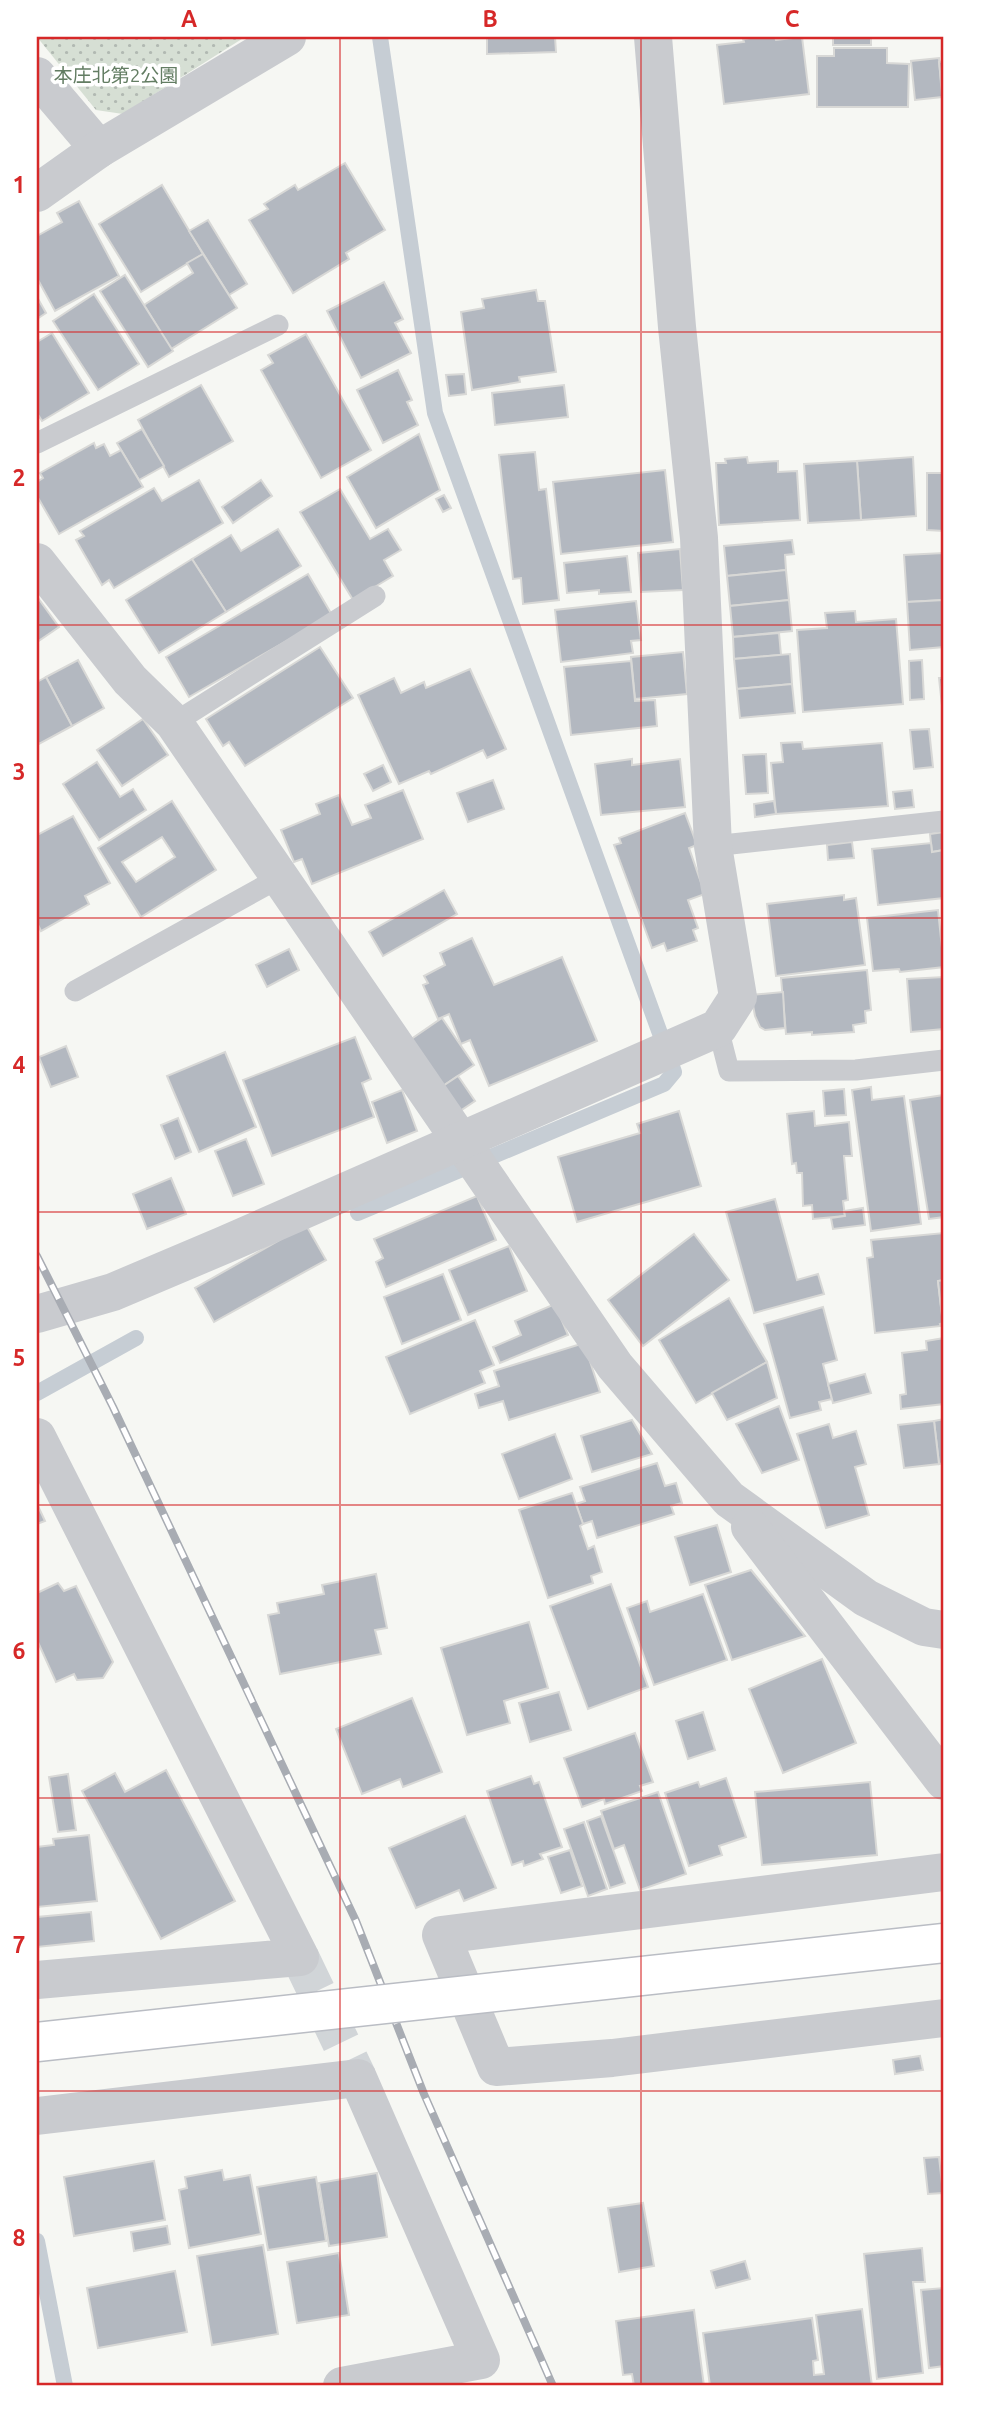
<svg xmlns="http://www.w3.org/2000/svg" width="981" height="2423" viewBox="0 0 981 2423" font-family="Ubuntu,'Noto Sans JP',sans-serif">
  <style>
    .park { fill: url(#park-dots) }
    .lines { fill: none; stroke-linecap: round; stroke-linejoin: round }
    .stream { stroke: #c6cdd4; stroke-width: 16 }
    .building { fill: #b3b8c0; stroke: #d8d8d6; stroke-width: 2; fill-rule: evenodd }
    .street-tunnel { stroke: #d1d5d8; stroke-width: 38; stroke-dasharray: 38 19; stroke-linecap: butt }
    .lane { stroke: #c9cbcf; stroke-width: 21 }
    .street { stroke: #c9cbcf; stroke-width: 38 }
    .rail-casing { stroke: #a8acb3; stroke-width: 8 }
    .rail { stroke: #fff; stroke-width: 5; stroke-dasharray: 16; stroke-linecap: butt }
    .secondary-bridge-casing { stroke: #babdc4; stroke-width: 41; stroke-linecap: butt }
    .secondary-bridge { stroke: #fff; stroke-width: 38 }
    .grid { fill: none; stroke: #d62828; stroke-width: 2; stroke-opacity: 0.55 }
    .labels { text-anchor: middle; stroke-width: 7; stroke-linejoin: round; paint-order: stroke }
    .park-label { font-size: 19px; fill: #637d63; stroke: #fff }
    .neatline { fill: none; stroke: #d62828; stroke-width: 2.5 }
    .grid-label { font-size: 23px; text-anchor: middle; font-weight: bold; fill: #d62828 }
  </style>
  <defs>
    <pattern id="park-dots" width="8" height="8" patternUnits="userSpaceOnUse" patternTransform="scale(1.75)"><rect width="8" height="8" fill="#d6dfd4"/><path d="M2 2h.1M6 6h.1" fill="none" stroke="#b1b9b2" stroke-width="1.8" stroke-linecap="round"/></pattern>
  </defs>
  <rect width="100%" height="100%" fill="#f6f7f3"/>
  <!-- park -->
  <polygon class="park" points="37,37 245,37 123,114 96,110"/>
  <g class="lines">
    <!-- stream -->
    <g class="stream">
      <polyline points="358,1213 664,1084 674,1072 435,413 380,37"/>
      <polyline points="37,1393 136,1338"/>
      <polyline points="37,2241 65,2386"/>
    </g>
  </g>
  <!-- building -->
  <g class="building">
    <polygon points="487,37 555,37 556,52 487,54"/>
    <polygon points="758,37 775,37 776,40 802,37 809,94 724,104 717,45 744,42 743,39"/>
    <rect x="833" y="37" width="38" height="8"/>
    <polygon points="834,48 887,48 887,63 909,64 908,107 817,107 817,56 834,56"/>
    <polygon points="939,58 942,97 915,100 911,61"/>
    <polygon points="944,61 944,108 939,62"/>
    <polygon points="345,163 385,230 346,253 349,259 293,293 249,220 268,209 264,204 295,185 298,190"/>
    <polygon points="162,185 203,254 141,292 99,224"/>
    <polygon points="79,201 119,276 55,311 37,278 37,236 62,222 57,213"/>
    <polygon points="208,220 247,284 229,295 189,231"/>
    <polygon points="203,254 237,308 171,349 144,305 193,273 187,263"/>
    <polygon points="125,275 173,351 148,367 100,291"/>
    <polygon points="384,282 403,319 395,323 411,353 361,378 327,311"/>
    <polygon points="536,290 538,301 545,301 556,372 519,377 520,382 472,390 461,312 484,308 482,299"/>
    <polygon points="94,294 139,364 98,390 53,321"/>
    <polygon points="37,297 46,313 37,319"/>
    <polygon points="52,333 89,393 42,421 37,413 37,342"/>
    <polygon points="306,334 371,450 321,478 261,370 273,363 268,355"/>
    <polygon points="398,370 412,400 407,402 418,425 383,443 357,390"/>
    <polygon points="464,374 466,394 449,396 446,375"/>
    <polygon points="201,385 233,441 169,477 138,420"/>
    <polygon points="564,385 568,417 495,425 492,393"/>
    <polygon points="142,429 164,466 139,480 117,443"/>
    <polygon points="419,434 440,490 376,528 347,477"/>
    <polygon points="94,443 96,448 104,444 110,456 121,450 143,487 59,534 37,496 37,482 43,478 40,473"/>
    <polygon points="535,452 539,490 546,489 559,600 523,604 521,578 513,579 499,455"/>
    <polygon points="747,457 748,463 778,461 778,472 797,471 800,520 719,525 716,463 726,463 725,459"/>
    <polygon points="913,457 916,516 861,520 857,461"/>
    <polygon points="857,461 861,520 808,523 804,464"/>
    <polygon points="665,470 673,542 561,554 553,482"/>
    <polygon points="927,473 944,473 944,531 927,530"/>
    <polygon points="199,480 223,523 114,588 109,580 102,585 76,540 84,536 80,531 154,488 162,501"/>
    <polygon points="261,480 272,496 233,523 222,507"/>
    <polygon points="340,489 370,539 388,529 401,550 384,560 393,576 353,600 300,512"/>
    <polygon points="444,495 451,508 443,512 436,499"/>
    <polygon points="278,529 301,566 226,612 192,559 231,535 241,551"/>
    <polygon points="792,540 794,554 785,555 786,570 727,576 724,546"/>
    <polygon points="680,549 683,590 641,592 638,553"/>
    <polygon points="944,553 944,600 907,602 904,555"/>
    <polygon points="627,556 631,592 599,594 599,590 567,593 564,563"/>
    <polygon points="192,559 226,612 159,653 126,600"/>
    <polygon points="786,570 789,600 730,606 727,576"/>
    <polygon points="308,574 332,615 189,697 166,657"/>
    <polygon points="38,598 59,627 37,642 37,599"/>
    <polygon points="789,600 792,631 733,637 730,606"/>
    <polygon points="944,600 944,647 910,650 907,602"/>
    <polygon points="636,601 641,640 631,641 633,653 561,662 555,610"/>
    <polygon points="855,611 856,622 896,619 903,704 803,712 797,630 827,628 825,613"/>
    <polygon points="779,633 781,655 734,659 733,637"/>
    <polygon points="320,647 353,698 245,766 229,742 223,746 206,719"/>
    <polygon points="683,652 687,694 635,699 631,657"/>
    <polygon points="790,654 792,684 737,689 734,659"/>
    <polygon points="78,660 104,708 72,726 46,677"/>
    <polygon points="922,660 924,699 910,700 909,661"/>
    <polygon points="631,661 635,701 655,700 657,726 571,735 564,667"/>
    <polygon points="470,669 506,749 487,758 483,750 431,774 429,771 399,784 358,695 394,678 401,693 424,682 426,688"/>
    <polygon points="46,677 72,726 39,744 37,740 37,682"/>
    <polygon points="939,678 944,678 944,724"/>
    <polygon points="792,684 795,713 740,718 737,689"/>
    <polygon points="143,719 168,755 122,786 97,750"/>
    <polygon points="929,729 933,767 914,769 910,730"/>
    <polygon points="802,742 803,749 882,743 888,806 776,814 771,763 783,762 781,743"/>
    <polygon points="766,754 768,793 746,794 743,755"/>
    <polygon points="632,759 632,765 680,759 685,807 601,815 595,764"/>
    <polygon points="97,762 120,797 133,789 146,810 99,840 63,784"/>
    <polygon points="383,765 391,782 373,791 364,774"/>
    <polygon points="493,780 504,809 468,822 457,793"/>
    <polygon points="403,790 423,839 312,884 302,859 294,862 281,830 320,814 316,804 339,795 352,825 371,818 365,805"/>
    <polygon points="912,790 914,807 895,809 893,792"/>
    <path d="M172,801L216,870L141,917L98,848ZM162,837L175,857L136,882L122,862Z"/>
    <polygon points="774,801 776,814 755,817 754,804"/>
    <polygon points="685,813 697,845 689,848 705,894 688,900 698,928 693,930 697,941 667,951 664,943 652,948 614,845 621,843 619,838"/>
    <polygon points="73,816 110,883 85,896 89,904 41,931 37,923 37,835"/>
    <polygon points="944,832 944,850 932,852 930,834"/>
    <polygon points="852,842 854,858 828,860 827,845"/>
    <polygon points="931,843 932,852 944,850 944,898 878,905 872,849"/>
    <polygon points="444,890 457,914 383,956 369,932"/>
    <polygon points="844,895 844,900 856,898 865,965 776,976 767,904"/>
    <polygon points="938,910 942,948 944,948 944,967 900,972 899,969 873,971 867,918"/>
    <polygon points="472,938 494,985 562,957 597,1041 489,1086 470,1040 461,1044 449,1014 438,1019 423,985 428,983 424,976 445,965 440,953"/>
    <polygon points="289,949 299,970 267,987 256,965"/>
    <polygon points="867,970 871,1010 865,1011 866,1023 853,1025 854,1032 812,1035 812,1032 786,1034 781,978"/>
    <polygon points="944,977 944,1029 911,1032 907,979"/>
    <polygon points="783,992 785,1028 765,1030 760,1027 755,1016 751,995"/>
    <polygon points="442,1018 474,1065 443,1086 407,1042"/>
    <polygon points="355,1037 371,1079 362,1083 374,1117 272,1156 243,1080"/>
    <polygon points="66,1046 78,1077 51,1087 39,1057"/>
    <polygon points="225,1052 256,1127 199,1152 167,1076"/>
    <polygon points="458,1076 475,1101 460,1111 443,1086"/>
    <polygon points="871,1087 872,1100 904,1096 921,1224 871,1231 852,1090"/>
    <polygon points="844,1089 846,1115 825,1116 823,1091"/>
    <polygon points="402,1090 417,1131 387,1143 372,1102"/>
    <polygon points="944,1095 944,1217 929,1219 910,1100"/>
    <polygon points="679,1111 701,1186 577,1222 558,1157 640,1133 637,1124"/>
    <polygon points="814,1111 815,1126 849,1122 852,1156 844,1156 848,1200 843,1201 845,1216 813,1219 812,1205 803,1206 802,1173 797,1173 796,1163 792,1164 787,1114"/>
    <polygon points="178,1118 191,1152 175,1159 161,1125"/>
    <polygon points="246,1139 264,1184 233,1196 215,1151"/>
    <polygon points="171,1178 186,1214 147,1229 133,1194"/>
    <polygon points="477,1196 496,1240 386,1287 376,1262 383,1258 374,1239"/>
    <polygon points="775,1199 797,1280 818,1274 824,1294 754,1313 726,1212"/>
    <polygon points="863,1208 865,1225 833,1229 831,1218 845,1216 844,1211"/>
    <polygon points="306,1225 326,1260 214,1322 195,1288"/>
    <polygon points="944,1233 944,1280 938,1281 943,1323 940,1324 941,1326 875,1333 867,1258 873,1257 871,1240"/>
    <polygon points="694,1234 729,1280 643,1346 608,1300"/>
    <polygon points="509,1246 527,1291 468,1315 449,1270"/>
    <polygon points="443,1274 461,1320 402,1344 384,1297"/>
    <polygon points="944,1280 944,1325 943,1325 938,1281"/>
    <polygon points="729,1298 767,1362 696,1403 659,1340"/>
    <polygon points="555,1304 568,1335 500,1363 493,1347 521,1335 515,1321"/>
    <polygon points="823,1307 837,1360 823,1364 832,1399 819,1402 821,1410 790,1418 764,1324"/>
    <polygon points="475,1320 494,1365 480,1371 485,1383 410,1414 386,1357"/>
    <polygon points="944,1338 944,1404 901,1409 900,1395 906,1394 902,1353 927,1350 926,1341"/>
    <polygon points="584,1343 600,1392 509,1420 503,1401 479,1408 475,1394 499,1386 494,1371"/>
    <polygon points="767,1362 777,1398 727,1420 712,1393"/>
    <polygon points="865,1374 871,1393 833,1403 828,1384"/>
    <polygon points="779,1406 799,1460 762,1473 736,1424"/>
    <polygon points="944,1419 944,1463 939,1464 934,1421"/>
    <polygon points="632,1420 652,1454 592,1472 581,1436"/>
    <polygon points="934,1421 939,1464 904,1468 898,1425"/>
    <polygon points="829,1424 833,1438 856,1431 866,1464 855,1467 869,1515 826,1528 797,1434"/>
    <polygon points="555,1434 572,1479 519,1499 502,1454"/>
    <polygon points="657,1463 665,1486 676,1483 682,1503 671,1506 674,1514 597,1538 592,1521 583,1524 576,1504 585,1501 580,1487"/>
    <polygon points="572,1493 583,1524 580,1526 588,1549 594,1546 602,1572 591,1576 593,1583 548,1598 519,1510"/>
    <polygon points="37,1504 45,1521 37,1524"/>
    <polygon points="717,1525 731,1572 690,1585 675,1537"/>
    <polygon points="751,1570 805,1636 732,1660 705,1585"/>
    <polygon points="376,1574 387,1628 375,1630 381,1654 280,1674 268,1615 279,1613 277,1603 324,1594 322,1585"/>
    <polygon points="58,1583 64,1591 76,1586 113,1662 103,1678 77,1680 74,1674 56,1682 37,1640 37,1593"/>
    <polygon points="611,1584 648,1687 588,1709 550,1606"/>
    <polygon points="703,1594 727,1660 654,1685 627,1608 647,1601 650,1612"/>
    <polygon points="529,1622 548,1688 504,1701 510,1723 467,1735 441,1648"/>
    <polygon points="822,1659 856,1743 783,1773 749,1689"/>
    <polygon points="559,1692 571,1730 530,1742 519,1703"/>
    <polygon points="412,1698 442,1772 403,1787 400,1779 362,1794 336,1729"/>
    <polygon points="703,1712 715,1750 688,1759 676,1721"/>
    <polygon points="635,1733 653,1782 640,1786 642,1791 605,1804 604,1799 582,1807 564,1758"/>
    <polygon points="166,1770 235,1901 161,1939 82,1791 115,1773 125,1792"/>
    <polygon points="68,1774 76,1830 58,1832 49,1777"/>
    <polygon points="531,1776 534,1784 539,1782 562,1847 540,1854 543,1859 524,1866 523,1861 512,1865 487,1791"/>
    <polygon points="726,1778 746,1837 719,1846 722,1855 689,1866 665,1793 698,1782 700,1787"/>
    <polygon points="870,1782 877,1855 762,1865 755,1792"/>
    <polygon points="658,1792 686,1874 640,1890 624,1845 614,1849 601,1811"/>
    <polygon points="465,1816 496,1888 464,1901 459,1890 416,1908 389,1848"/>
    <polygon points="601,1816 625,1883 610,1888 587,1821"/>
    <polygon points="584,1822 607,1889 588,1896 564,1829"/>
    <polygon points="89,1835 97,1901 37,1907 37,1847 54,1845 53,1839"/>
    <polygon points="570,1850 582,1886 561,1893 548,1857"/>
    <polygon points="91,1912 94,1941 37,1947 37,1917"/>
    <polygon points="920,2056 923,2070 895,2074 893,2060"/>
    <polygon points="939,2157 943,2193 928,2194 924,2158"/>
    <polygon points="154,2161 165,2220 74,2236 64,2177"/>
    <polygon points="222,2170 224,2180 250,2175 261,2234 189,2248 179,2190 187,2188 185,2177"/>
    <polygon points="377,2173 387,2237 329,2246 319,2183"/>
    <polygon points="316,2177 326,2241 268,2250 257,2187"/>
    <polygon points="643,2203 654,2266 619,2272 608,2208"/>
    <polygon points="167,2226 170,2244 134,2251 131,2232"/>
    <polygon points="263,2245 278,2334 212,2345 197,2256"/>
    <polygon points="922,2248 925,2282 913,2282 923,2373 877,2379 864,2254"/>
    <polygon points="339,2253 349,2315 297,2323 287,2262"/>
    <polygon points="745,2261 750,2279 716,2288 711,2271"/>
    <polygon points="175,2271 187,2332 98,2348 87,2288"/>
    <polygon points="944,2288 944,2366 929,2368 921,2290"/>
    <polygon points="862,2309 872,2386 710,2386 703,2333 812,2318 818,2360 813,2361 814,2375 824,2374 816,2315"/>
    <polygon points="694,2310 704,2386 634,2386 632,2374 623,2375 616,2321"/>
  </g>
  <g class="lines">
    <!-- street-tunnel -->
    <polyline class="street-tunnel" points="300,1957 358,2078"/>
    <!-- lane -->
    <g class="lane">
      <polyline points="37,443 278,325"/>
      <polyline points="174,723 375,596"/>
      <polyline points="713,846 944,821"/>
      <polyline points="75,991 279,878"/>
      <polyline points="718,1028 729,1071 856,1070 944,1060"/>
    </g>
    <!-- street -->
    <g class="street">
      <polyline points="37,76 99,149"/>
      <polyline points="37,193 99,149 287,37"/>
      <polyline points="37,562 130,680 174,723 615,1366 729,1499 866,1598 924,1627 944,1630"/>
      <polyline points="37,1314 113,1292 224,1245 718,1028 738,997 713,846 699,538 677,327 653,37"/>
      <polyline points="37,1437 300,1957 37,1980"/>
      <polyline points="750,1527 944,1781"/>
      <polyline points="944,1872 441,1935 496,2067 612,2058 944,2018"/>
      <polyline points="37,2116 358,2078 481,2360 342,2386"/>
    </g>
    <defs>
      <polyline id="rail" points="37,1256 113,1407 356,1921 424,2094 553,2386"/>
    </defs>
    <!-- rail casing -->
    <use href="#rail" class="rail-casing"/>
    <!-- rail -->
    <use href="#rail" class="rail"/>
    <defs>
      <polyline id="secondary-bridge" points="37,2042 944,1943"/>
    </defs>
    <!-- secondary-bridge casing -->
    <use href="#secondary-bridge" class="secondary-bridge-casing"/>
    <!-- secondary-bridge -->
    <use href="#secondary-bridge" class="secondary-bridge"/>
  </g>
  <!-- grid -->
  <path class="grid" d="M340,37V2386M641,37V2386M37,332H944M37,625H944M37,918H944M37,1212H944M37,1505H944M37,1798H944M37,2091H944"/>
  <g class="labels">
    <!-- park labels -->
    <g class="park-label">
      <text x="116" y="82">本庄北第2公園</text>
    </g>
  </g>
  <!-- border -->
  <rect width="981" height="2423" fill="none" stroke="#ffffff" stroke-width="77"/>
  <rect x="38" y="38" width="904" height="2346" class="neatline"/>
  <g class="grid-label">
    <text x="189" y="27">A</text>
    <text x="490" y="27">B</text>
    <text x="792" y="27">C</text>
    <text x="19" y="193">1</text>
    <text x="19" y="486">2</text>
    <text x="19" y="780">3</text>
    <text x="19" y="1073">4</text>
    <text x="19" y="1366">5</text>
    <text x="19" y="1659">6</text>
    <text x="19" y="1953">7</text>
    <text x="19" y="2246">8</text>
  </g>
</svg>
